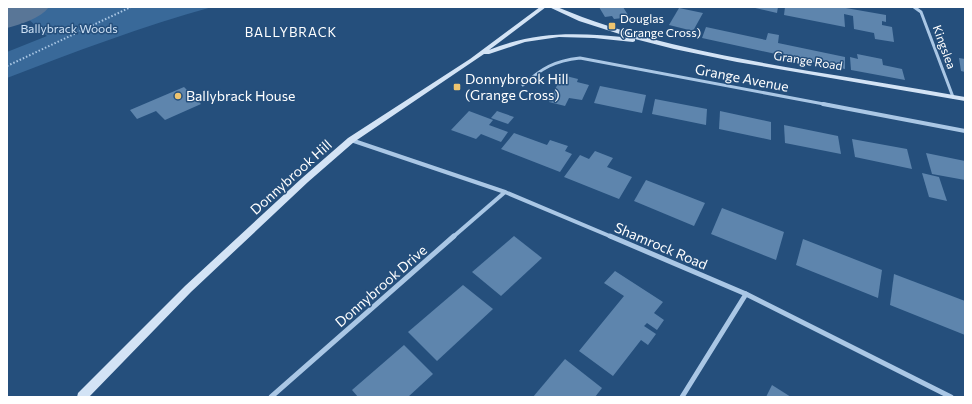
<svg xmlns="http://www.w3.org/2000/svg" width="972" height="404" viewBox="0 0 972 404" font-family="Commissioner,sans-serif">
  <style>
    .green { fill: #396999 }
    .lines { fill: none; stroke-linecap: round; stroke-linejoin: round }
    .river { fill: #597697; fill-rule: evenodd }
    .building { fill: #5e85ad }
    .path { stroke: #aac7e5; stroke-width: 2; stroke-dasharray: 1.5 2; stroke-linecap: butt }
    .minor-far2 { stroke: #aac7e5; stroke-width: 3 }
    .minor-far1 { stroke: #aac7e5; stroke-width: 4 }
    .minor { stroke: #aac7e5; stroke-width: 5 }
    .secondary { fill: #d3e3f5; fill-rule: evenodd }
    .poi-dot { fill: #eec46f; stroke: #254f7c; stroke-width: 1.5 }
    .labels { text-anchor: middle; stroke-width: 3; stroke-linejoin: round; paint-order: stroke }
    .far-poi-label { font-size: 12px; fill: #fff; stroke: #254f7c; text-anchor: start }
    .far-park-label { font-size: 12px; fill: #cde0f4; stroke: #254f7c }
    .far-street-label { font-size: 12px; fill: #fff; stroke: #254f7c }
    .far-quarter-label { font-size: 13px; letter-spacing: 1px; fill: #fff; stroke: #254f7c }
    .street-label { font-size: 14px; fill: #fff; stroke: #254f7c }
    .poi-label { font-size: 14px; fill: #fff; stroke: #254f7c; text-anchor: start }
  </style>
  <rect width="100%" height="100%" fill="#254f7c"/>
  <!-- green -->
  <path class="green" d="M15,7H212C142,26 75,52 7,78V52L47,36Z"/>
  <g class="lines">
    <!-- river -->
    <path class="river" d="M7,7H49C40,19 21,24 7,28Z"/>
  </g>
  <!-- building -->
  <g class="building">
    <polygon points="599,7 623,7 628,15 621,15 623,18 614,19 612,16 605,17"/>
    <polygon points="751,7 778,7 777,13"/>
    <polygon points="785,7 840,7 886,15 886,22 882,21 882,25 892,27 894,42 875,39 874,33 854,29 853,16 844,14 845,27 784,15"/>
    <polygon points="679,8 703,13 693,31 669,25"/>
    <polygon points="706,27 766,40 768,33 779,35 778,43 845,57 845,69 702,38"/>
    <polygon points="857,54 882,59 883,65 902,69 905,80 851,70 850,57 858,59"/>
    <polygon points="959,58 965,59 965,72 961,71"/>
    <polygon points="562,75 578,79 577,82 589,85 582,100 569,98 565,106 549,102"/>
    <polygon points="600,86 646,95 642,113 594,103"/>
    <polygon points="184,87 201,104 165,120 156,111 137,119 130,110"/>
    <polygon points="655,99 707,109 706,125 652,114"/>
    <polygon points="469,111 493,120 489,125 508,132 501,142 481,134 476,139 451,130"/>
    <polygon points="497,111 514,117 508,124 491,118"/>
    <polygon points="720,111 771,122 771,140 719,129"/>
    <polygon points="784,125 838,136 841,154 785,143"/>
    <polygon points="514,133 547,145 550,140 568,146 565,151 572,154 560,172 501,149"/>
    <polygon points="852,139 907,149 912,169 855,157"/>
    <polygon points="595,151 613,158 607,167 632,177 619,199 564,177 580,155 589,159"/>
    <polygon points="926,153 965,161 965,180 932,174"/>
    <polygon points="922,173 939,177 947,201 929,197"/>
    <polygon points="646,180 705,203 694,226 634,201"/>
    <polygon points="722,208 784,232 776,260 711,234"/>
    <polygon points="514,236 542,258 501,296 472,272"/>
    <polygon points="803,239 882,270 878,298 796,265"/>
    <polygon points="615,271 663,302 654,313 664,320 657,330 647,323 644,326 656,334 648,345 641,340 613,376 579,351 624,296 604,283"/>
    <polygon points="894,274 965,301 965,335 890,305"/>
    <polygon points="463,285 493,309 437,361 408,332"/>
    <polygon points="404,345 433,374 408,397 358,397 352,390"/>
    <polygon points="565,359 602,388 595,397 533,397"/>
    <polygon points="772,385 791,397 766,397"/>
  </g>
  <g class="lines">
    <!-- path -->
    <polyline class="path" points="7,66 131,7"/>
    <!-- minor-far2 -->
    <g class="minor-far2">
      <polyline points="914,7 921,12 953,97"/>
      <path d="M523,85C542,68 554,61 580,58L829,105"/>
    </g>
    <!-- minor-far1 -->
    <g class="minor-far1">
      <polyline points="823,104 965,131"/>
      <polyline points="351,140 505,192 612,237"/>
      <polyline points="453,237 505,192"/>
    </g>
    <!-- minor -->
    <g class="minor">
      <polyline points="610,236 746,294 951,397"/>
      <polyline points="271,397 454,236"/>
      <polyline points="682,397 746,294"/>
    </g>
    <!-- secondary -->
    <path class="secondary" d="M540,7H546L489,50C539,30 580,33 632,38L579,21L549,7H557C638,41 723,56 809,71C861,79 913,88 965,97V101L737,62L674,49L635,39V41L633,42L594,38L559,37L525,42L489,54H484L354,142L308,182L191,292L89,397H77L78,393L185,286L302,178L348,138L470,59Z"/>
  </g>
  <!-- markers -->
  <g class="poi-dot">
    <rect x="608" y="22" width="8" height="8" rx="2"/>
    <rect x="453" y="83" width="8" height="8" rx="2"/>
    <circle cx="178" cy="96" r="4"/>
  </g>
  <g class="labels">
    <!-- far-poi labels -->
    <g class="far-poi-label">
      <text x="620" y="23">Douglas<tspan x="620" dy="14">(Grange Cross)</tspan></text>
    </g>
    <!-- far-park labels -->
    <g class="far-park-label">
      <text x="69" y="33">Ballybrack Woods</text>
    </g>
    <!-- far-street labels -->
    <g class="far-street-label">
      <text transform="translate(944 47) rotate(70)" y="4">Kingslea</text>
      <text transform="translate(808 61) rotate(9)" y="4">Grange Road</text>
    </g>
    <!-- far-quarter labels -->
    <g class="far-quarter-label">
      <text x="291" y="37">BALLYBRACK</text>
    </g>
    <!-- street labels -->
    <g class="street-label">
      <text transform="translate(742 78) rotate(11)" y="5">Grange Avenue</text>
      <text transform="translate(291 177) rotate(-42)" y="5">Donnybrook Hill</text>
      <text transform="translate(661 246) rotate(23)" y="5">Shamrock Road</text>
      <text transform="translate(381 286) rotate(-41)" y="5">Donnybrook Drive</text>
    </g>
    <!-- poi labels -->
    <g class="poi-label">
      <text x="465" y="84">Donnybrook Hill<tspan x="465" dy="16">(Grange Cross)</tspan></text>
      <text x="186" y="101">Ballybrack House</text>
    </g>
  </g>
  <!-- border -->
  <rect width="972" height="404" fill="none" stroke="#ffffff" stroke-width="16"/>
</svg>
